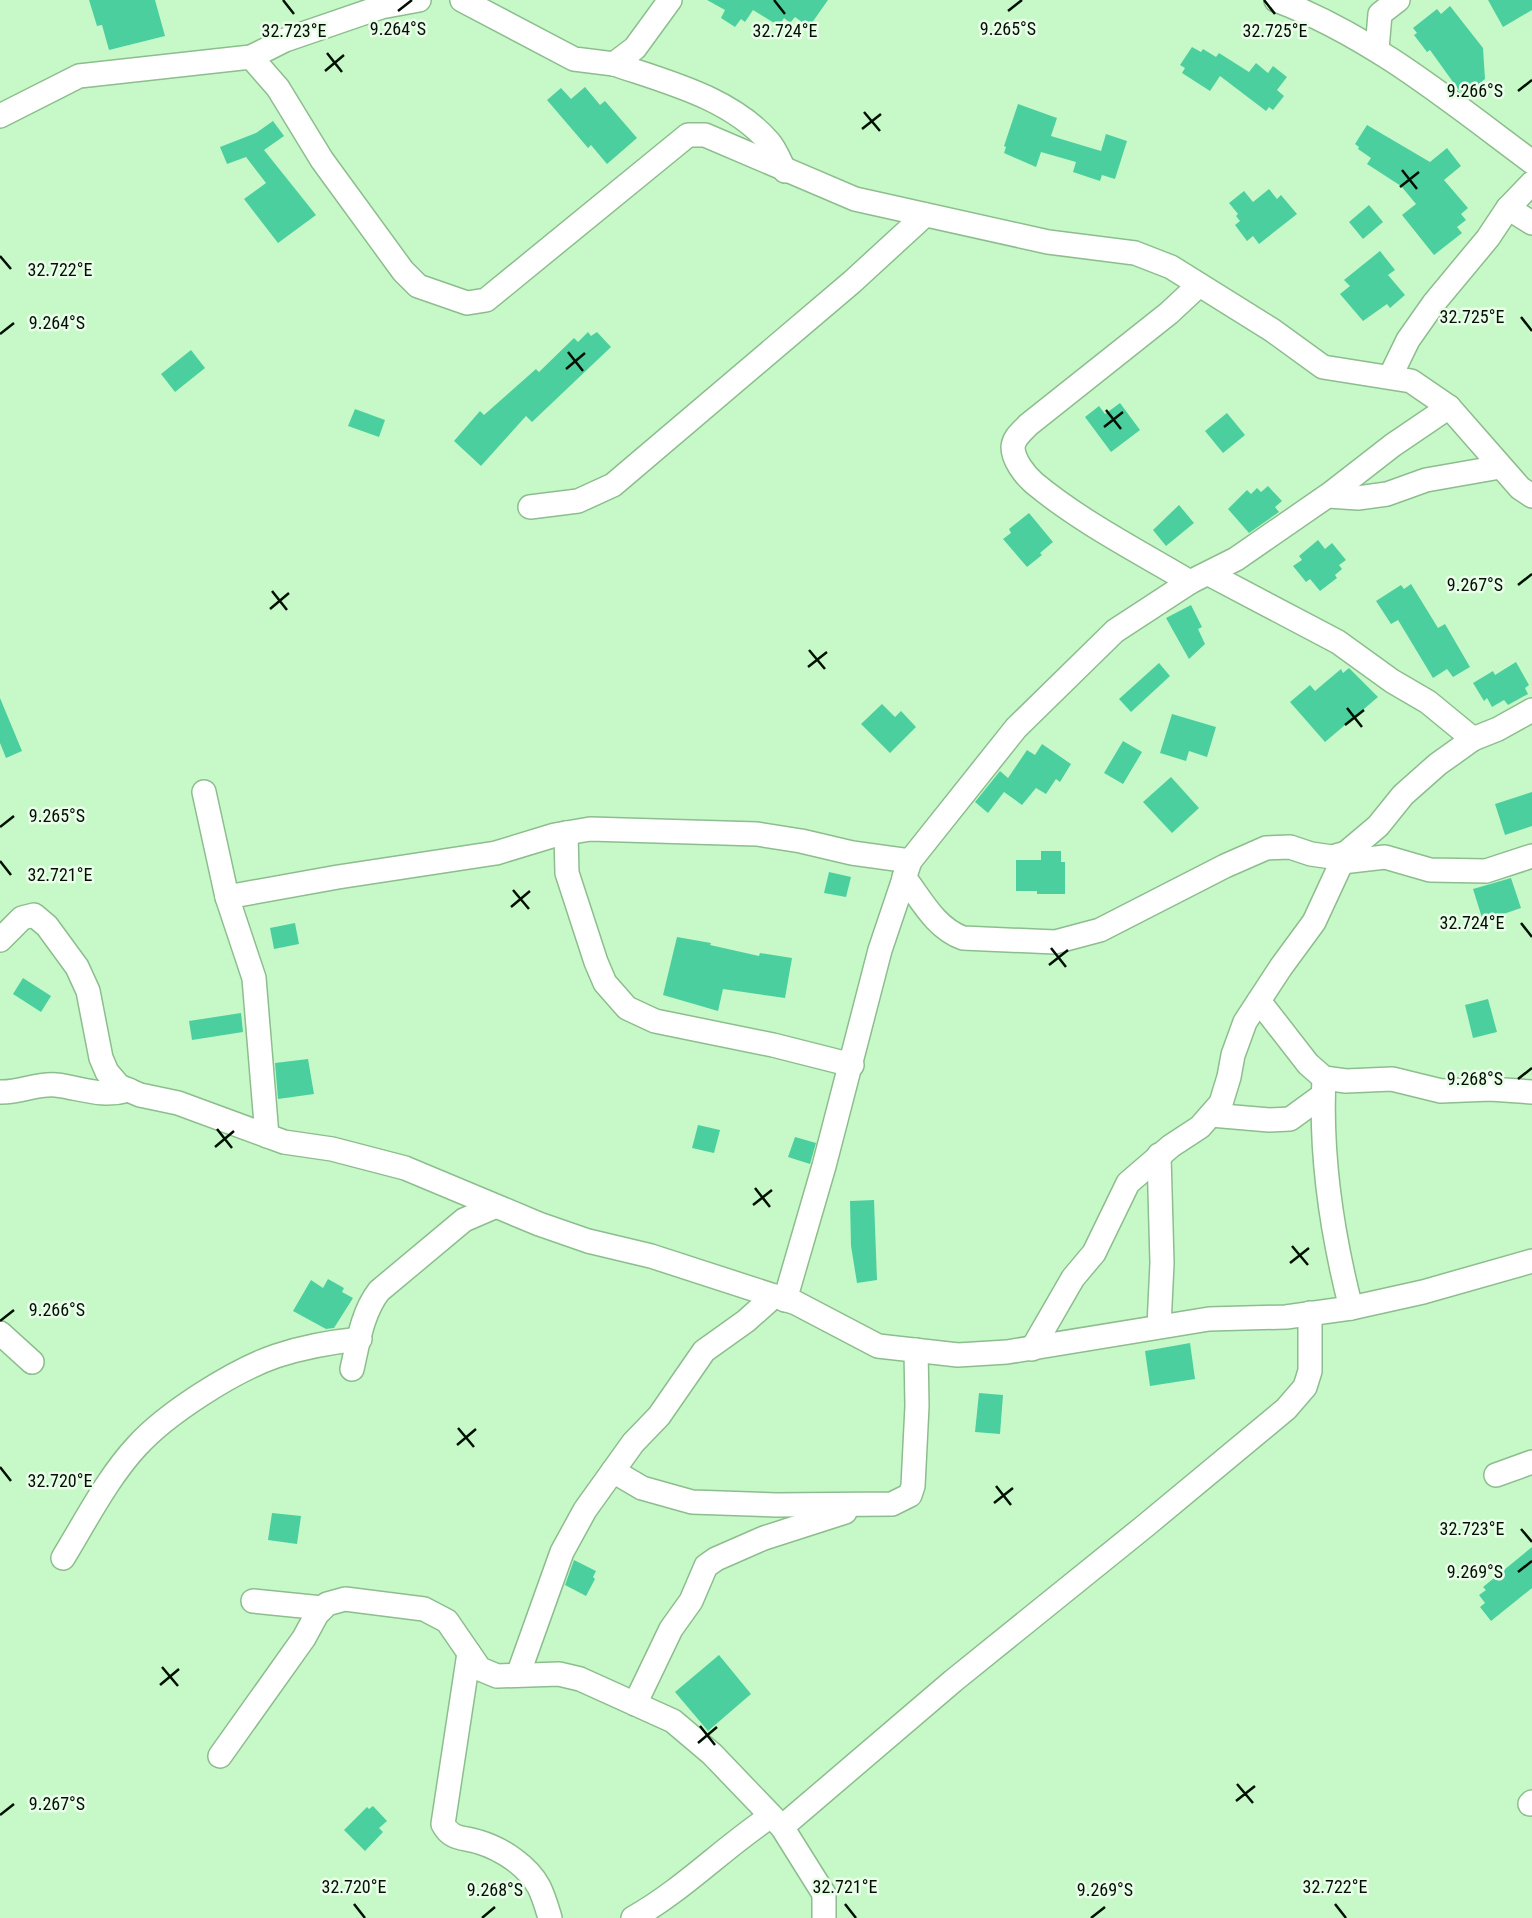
<svg xmlns="http://www.w3.org/2000/svg" width="1532" height="1918" viewBox="0 0 1532 1918" font-family="'Roboto Condensed',sans-serif">
  <style>
    .building { fill: #4ccf9f }
    .lines { fill: none; stroke-linecap: round; stroke-linejoin: round }
    .minor-casing { stroke: #8dbd8e; stroke-width: 26 }
    .minor { stroke: #fff; stroke-width: 23 }
    .ticks { fill: none; stroke: #011002; stroke-width: 2.5 }
    .ticks-label { font-size: 18px; text-anchor: middle; fill: #011002; stroke: #e9fde9; stroke-width: 5; stroke-linejoin: round; paint-order: stroke }
  </style>
  <rect width="100%" height="100%" fill="#c7f9c8"/>
  <!-- building -->
  <g class="building">
    <polygon points="89,0 155,0 165,36 109,50 102,25 97,26"/>
    <polygon points="707,0 828,0 809,27 795,17 790,23 784,18 779,26 753,10 745,22 741,19 735,27 721,18 725,10"/>
    <polygon points="1488,0 1532,0 1532,10 1503,27"/>
    <polygon points="1450,6 1483,48 1485,79 1465,95 1458,89 1430,50 1427,52 1414,35 1417,33 1413,28 1437,9 1441,14"/>
    <polygon points="1192,47 1201,52 1203,49 1216,57 1219,53 1249,72 1256,63 1268,73 1273,66 1287,77 1277,90 1284,96 1273,110 1269,107 1266,111 1220,76 1210,91 1182,73 1185,68 1180,65"/>
    <polygon points="585,87 600,105 605,101 637,138 607,164 591,145 588,148 547,100 561,88 571,99"/>
    <polygon points="1018,104 1057,118 1051,136 1101,151 1106,134 1127,141 1115,179 1102,175 1100,181 1073,172 1076,162 1041,152 1036,167 1004,153 1006,147 1004,146"/>
    <polygon points="273,121 284,136 264,150 316,215 278,243 244,199 266,183 246,157 227,164 220,147 256,133"/>
    <polygon points="1367,125 1430,162 1447,148 1461,166 1444,180 1468,208 1461,214 1466,220 1457,227 1462,233 1434,255 1402,215 1416,204 1401,186 1367,164 1371,158 1358,149 1359,147 1355,144"/>
    <polygon points="1269,189 1277,199 1281,195 1297,214 1259,244 1253,236 1247,241 1235,225 1240,221 1236,216 1238,214 1229,203 1244,191 1253,202"/>
    <polygon points="1369,205 1383,222 1363,239 1349,222"/>
    <polygon points="1380,251 1395,270 1388,275 1405,295 1390,308 1387,304 1363,321 1340,294 1350,286 1344,280"/>
    <polygon points="588,332 591,336 597,332 611,347 532,422 526,416 481,466 454,441 480,411 484,415 536,369 539,372 574,338 578,342"/>
    <polygon points="191,350 205,368 175,392 161,374"/>
    <polygon points="1120,403 1140,430 1111,452 1085,417 1099,406 1105,414"/>
    <polygon points="355,409 385,420 379,437 348,426"/>
    <polygon points="1227,413 1245,435 1223,453 1205,431"/>
    <polygon points="1268,486 1282,501 1275,507 1279,512 1249,533 1228,509 1247,490 1251,494 1257,488 1261,492"/>
    <polygon points="1179,505 1194,523 1166,546 1153,530"/>
    <polygon points="1029,513 1053,542 1040,553 1042,555 1027,567 1003,539 1011,533 1009,529"/>
    <polygon points="1318,540 1325,549 1332,543 1346,560 1339,565 1342,569 1335,575 1337,578 1320,591 1310,579 1306,582 1293,566 1302,560 1299,556"/>
    <polygon points="1411,584 1438,628 1445,624 1470,667 1453,677 1447,669 1433,678 1398,620 1391,624 1376,601 1401,585 1404,589"/>
    <polygon points="1191,605 1202,627 1198,629 1205,644 1189,659 1166,618"/>
    <polygon points="1516,662 1529,685 1525,688 1528,694 1508,705 1504,700 1492,707 1487,698 1484,701 1473,683 1493,671 1495,675"/>
    <polygon points="1159,663 1170,676 1131,712 1119,699"/>
    <polygon points="1349,668 1378,697 1325,742 1290,702 1310,685 1315,691 1341,669 1343,673"/>
    <polygon points="0,698 22,751 6,758 0,743"/>
    <polygon points="882,704 895,717 901,711 916,727 890,753 861,724"/>
    <polygon points="1172,714 1216,727 1207,757 1189,751 1186,761 1160,753"/>
    <polygon points="1123,741 1142,752 1123,784 1104,773"/>
    <polygon points="1042,744 1071,764 1060,782 1056,779 1046,794 1036,788 1022,805 1004,792 988,813 975,802 1000,771 1008,778 1027,750 1035,755"/>
    <polygon points="1171,777 1199,808 1172,833 1143,802"/>
    <polygon points="1532,792 1532,826 1505,835 1495,804"/>
    <polygon points="1041,851 1061,851 1061,862 1065,862 1065,894 1037,894 1037,891 1016,891 1016,860 1041,860"/>
    <polygon points="829,872 851,877 846,897 824,893"/>
    <polygon points="1511,878 1521,908 1483,921 1473,889"/>
    <polygon points="295,923 299,944 274,949 270,928"/>
    <polygon points="677,937 711,943 710,945 759,956 760,953 792,958 785,998 723,989 718,1011 663,995"/>
    <polygon points="23,978 51,996 41,1012 13,994"/>
    <polygon points="1488,999 1497,1032 1473,1038 1465,1005"/>
    <polygon points="241,1013 243,1032 192,1040 189,1021"/>
    <polygon points="308,1059 314,1094 278,1099 275,1063"/>
    <polygon points="698,1125 720,1130 714,1153 692,1148"/>
    <polygon points="795,1137 816,1143 810,1164 788,1157"/>
    <polygon points="874,1200 877,1280 857,1283 851,1246 850,1201"/>
    <polygon points="328,1279 344,1288 342,1292 353,1298 334,1328 326,1329 293,1311 311,1280 323,1288"/>
    <polygon points="1190,1343 1195,1379 1150,1386 1145,1351"/>
    <polygon points="979,1393 1003,1395 1000,1434 975,1432"/>
    <polygon points="272,1513 301,1516 297,1544 268,1540"/>
    <polygon points="1532,1547 1532,1588 1491,1621 1480,1607 1485,1603 1479,1595 1486,1590 1483,1587"/>
    <polygon points="574,1560 596,1571 593,1577 595,1579 586,1596 565,1585"/>
    <polygon points="719,1655 751,1694 708,1731 675,1692"/>
    <polygon points="373,1806 387,1821 379,1828 383,1832 365,1851 344,1830 367,1807 369,1809"/>
  </g>
  <g class="lines">
    <defs>
      <g id="minor">
        <polyline points="462,0 574,59 614,64 635,48 670,0"/>
        <path d="M1276,0C1372,36 1451,102 1532,162"/>
        <polyline points="1377,49 1380,14 1398,0"/>
        <polyline points="251,57 278,88 322,160 403,271 418,286 467,303 486,300 688,135 705,135 855,199 1048,242 1135,253 1171,267 1272,330 1323,367 1411,381 1449,407 1520,488 1532,496"/>
        <path d="M614,64C667,82 731,98 769,142C776,150 780,162 785,171"/>
        <polyline points="0,116 79,76 251,57 285,40 381,7 419,0"/>
        <polyline points="1508,208 1532,223"/>
        <polyline points="1390,377 1408,340 1434,303 1488,238 1508,208 1532,183"/>
        <polyline points="1328,496 1358,498 1387,494 1426,480 1500,467"/>
        <polyline points="530,507 578,501 613,485 852,282 925,215"/>
        <polyline points="1209,574 1338,642 1392,681 1428,702 1473,739"/>
        <path d="M1190,582C1138,551 1081,522 1034,483C1025,475 1013,460 1013,447C1014,437 1022,432 1028,425L1169,313L1199,285"/>
        <polyline points="204,792 227,897 254,978 267,1136"/>
        <polyline points="566,833 567,873 596,962 605,983 627,1008 655,1021 773,1045 852,1065"/>
        <polyline points="1342,862 1385,857 1430,870 1486,871 1532,856"/>
        <path d="M904,877C921,899 935,928 963,938L1055,942L1100,930L1225,866L1266,848L1290,847L1311,854L1332,857L1346,853L1378,826L1403,795L1438,764L1473,739L1498,729L1532,710"/>
        <polyline points="227,897 338,877 496,853 555,835 590,829 757,834 801,841 852,853 910,861"/>
        <polyline points="0,940 22,918 34,915 47,926 77,967 88,991 101,1058 107,1072 119,1086 140,1095 178,1103 284,1142 332,1149 405,1168 539,1224 588,1241 651,1256 796,1303 878,1346 958,1355 1007,1352 1209,1319 1286,1317 1351,1308 1423,1292 1532,1261"/>
        <polyline points="1259,1001 1308,1064 1324,1078 1346,1081 1392,1079 1441,1091 1490,1089 1532,1092"/>
        <path d="M1324,1078C1320,1155 1332,1234 1351,1308"/>
        <path d="M0,1092C19,1093 37,1083 56,1085C82,1088 101,1098 129,1090"/>
        <polyline points="1211,1115 1269,1120 1290,1119 1323,1095"/>
        <polyline points="785,1300 824,1166 880,950 910,861 1016,728 1115,631 1190,582 1236,559 1330,494 1393,445 1449,407"/>
        <polyline points="1159,1326 1162,1263 1159,1155"/>
        <polyline points="0,1333 32,1362"/>
        <polyline points="1032,1349 1073,1278 1094,1253 1128,1183 1171,1146 1200,1127 1221,1103 1229,1077 1233,1055 1245,1022 1281,967 1314,922 1346,853"/>
        <path d="M352,1369C358,1343 362,1313 379,1291L464,1220L494,1207"/>
        <polyline points="613,1471 642,1488 692,1502 777,1505 892,1504 910,1495 913,1486 917,1406 916,1350"/>
        <polyline points="1496,1475 1532,1462"/>
        <path d="M63,1558C85,1522 108,1477 137,1446C167,1413 233,1371 276,1356C303,1347 331,1342 360,1339"/>
        <polyline points="253,1601 322,1608"/>
        <path d="M469,1653L443,1824C451,1840 464,1837 479,1842C502,1849 528,1866 539,1887C544,1897 547,1908 550,1918"/>
        <polyline points="518,1675 562,1552 585,1510 633,1443 659,1416 704,1351 746,1321 774,1296"/>
        <polyline points="635,1704 671,1629 691,1601 706,1566 716,1559 764,1538 845,1512"/>
        <polyline points="220,1756 304,1638 317,1614 327,1604 345,1599 424,1609 447,1621 480,1669 497,1676 559,1674 580,1679 673,1721 712,1754 782,1827 824,1894 824,1918"/>
        <polyline points="1530,1804 1532,1802"/>
        <polyline points="782,1827 953,1681 1145,1526 1286,1409 1305,1387 1310,1371 1310,1313"/>
        <path d="M633,1918C683,1890 723,1848 771,1816"/>
      </g>
    </defs>
    <!-- minor casing -->
    <use href="#minor" class="minor-casing"/>
    <!-- minor -->
    <use href="#minor" class="minor"/>
  </g>
  <!-- ticks -->
  <path class="ticks" d="M283,0L294,14M774,0L785,14M1264,0L1275,14M398,11L412,0M1008,11L1022,0M327,53L342,72M325,71L344,55M1518,91L1532,80M864,112L880,131M862,129L881,114M1402,170L1417,189M1400,187L1419,172M0,256L11,269M1521,317L1532,331M0,334L14,323M568,352L583,371M566,369L585,353M1106,410L1121,429M1104,427L1123,412M1518,585L1532,574M272,591L287,610M270,609L289,593M809,650L825,669M808,667L827,652M1347,708L1362,727M1345,725L1364,710M0,827L14,816M0,861L11,875M513,890L529,909M511,907L530,891M1521,923L1532,937M1051,948L1066,967M1049,965L1068,950M1518,1079L1532,1068M217,1129L232,1148M215,1147L234,1131M755,1188L770,1207M753,1205L772,1190M1292,1246L1308,1265M1290,1263L1309,1248M0,1321L14,1310M458,1428L474,1447M457,1445L476,1429M0,1467L11,1481M996,1486L1011,1505M994,1503L1013,1488M1521,1529L1532,1542M1518,1572L1532,1561M162,1667L178,1686M160,1685L179,1669M700,1726L715,1745M698,1743L717,1727M1237,1784L1253,1803M1236,1801L1255,1786M0,1815L14,1804M354,1904L365,1918M845,1904L856,1918M1335,1904L1346,1918M482,1918L495,1907M1091,1918L1105,1907"/>
  <g class="ticks-label">
    <text x="398" y="35">9.264°S</text>
    <text x="1008" y="35">9.265°S</text>
    <text x="785" y="37">32.724°E</text>
    <text x="294" y="37">32.723°E</text>
    <text x="1275" y="37">32.725°E</text>
    <text x="1475" y="97">9.266°S</text>
    <text x="60" y="276">32.722°E</text>
    <text x="1472" y="323">32.725°E</text>
    <text x="57" y="329">9.264°S</text>
    <text x="1475" y="591">9.267°S</text>
    <text x="57" y="822">9.265°S</text>
    <text x="60" y="881">32.721°E</text>
    <text x="1472" y="929">32.724°E</text>
    <text x="1475" y="1085">9.268°S</text>
    <text x="57" y="1316">9.266°S</text>
    <text x="60" y="1487">32.720°E</text>
    <text x="1472" y="1535">32.723°E</text>
    <text x="1475" y="1578">9.269°S</text>
    <text x="57" y="1810">9.267°S</text>
    <text x="354" y="1893">32.720°E</text>
    <text x="845" y="1893">32.721°E</text>
    <text x="1335" y="1893">32.722°E</text>
    <text x="495" y="1896">9.268°S</text>
    <text x="1105" y="1896">9.269°S</text>
  </g>
</svg>
